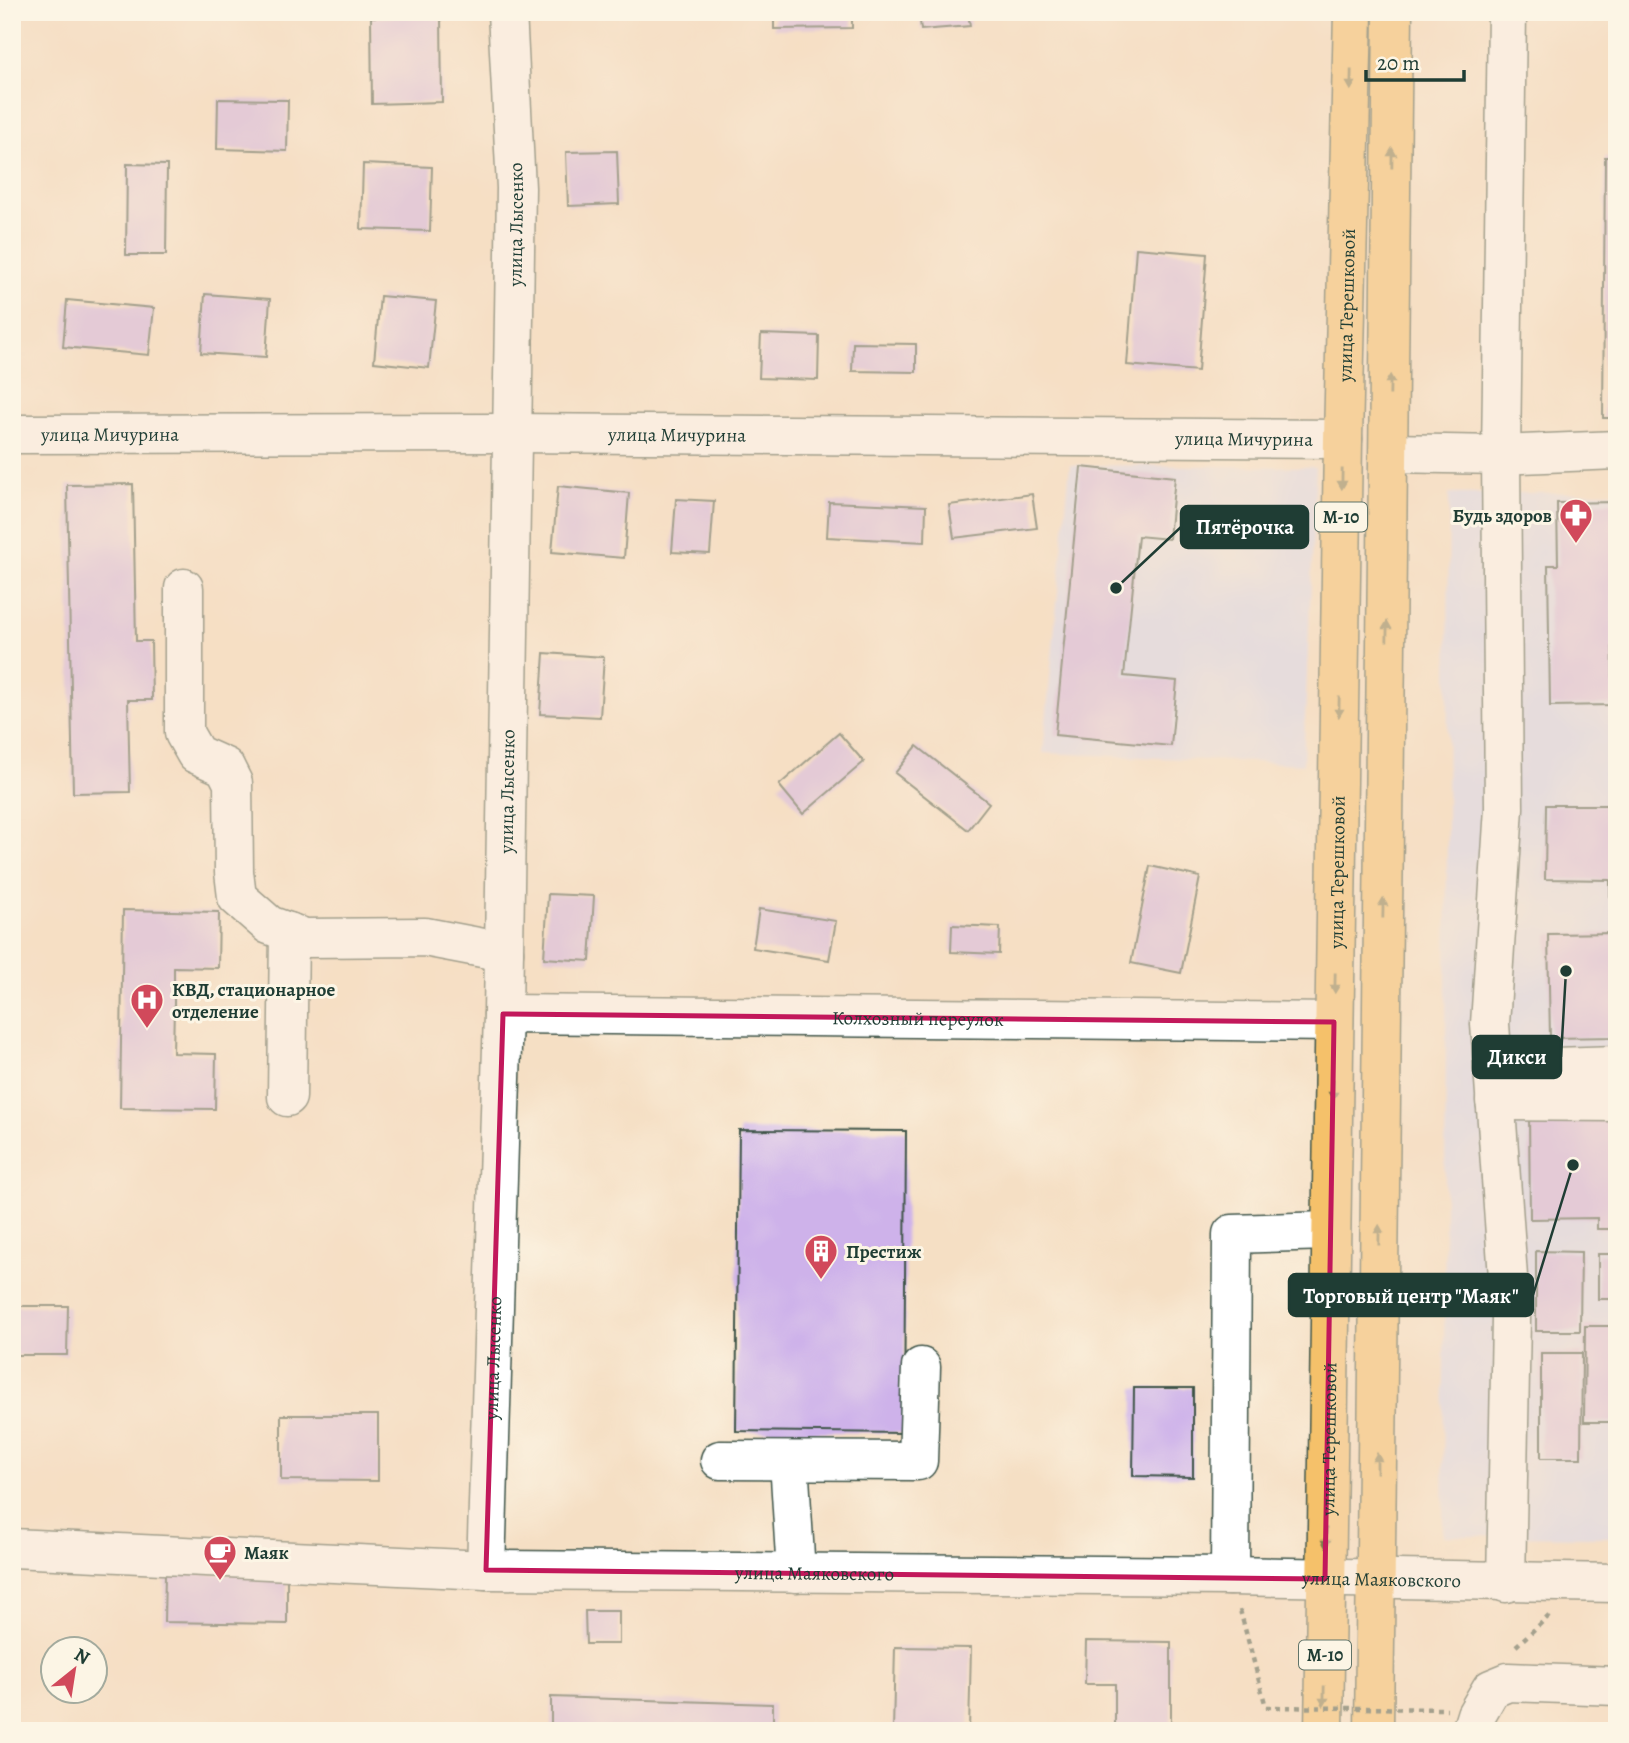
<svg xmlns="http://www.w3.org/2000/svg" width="1629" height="1743" viewBox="0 0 1629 1743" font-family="Alegreya,serif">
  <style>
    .built { fill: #d2d9f9 }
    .building { fill: #ceb2ea }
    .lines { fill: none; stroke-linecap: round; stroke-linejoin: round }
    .minor-casing { stroke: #3f554a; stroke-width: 41 }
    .highway-casing { stroke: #3f554a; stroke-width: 41 }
    .path { stroke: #3f554a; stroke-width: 4.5; stroke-dasharray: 5 5; stroke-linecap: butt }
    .minor { stroke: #fff; stroke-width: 38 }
    .highway { stroke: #f5c16b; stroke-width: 38 }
    .path-bridge { stroke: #3f554a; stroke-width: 4.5; stroke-dasharray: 5 5; stroke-linecap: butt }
    .oneway { fill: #7f784d }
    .marked { fill: none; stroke: #c2185b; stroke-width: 5; stroke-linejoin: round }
    .labels { text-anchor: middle; stroke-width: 6; stroke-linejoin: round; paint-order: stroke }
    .shield { fill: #fcf5e5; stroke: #617469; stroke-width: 2 }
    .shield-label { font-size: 18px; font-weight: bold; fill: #1f3d34 }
    .street-label { font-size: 19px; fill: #1f3d34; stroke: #fcf5e5 }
    .poi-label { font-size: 19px; font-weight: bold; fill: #1f3d34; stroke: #fcf5e5; text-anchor: start }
    .leader { fill: none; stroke: #1f3d34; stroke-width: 2.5 }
    .callout-dot { fill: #1f3d34; stroke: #fcf5e5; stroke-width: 2.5 }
    .callout { fill: #1f3d34; stroke: #1f3d34; stroke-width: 2.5 }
    .callout-label { font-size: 21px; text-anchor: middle; font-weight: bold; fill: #fff }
  </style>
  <rect width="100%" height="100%" fill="#fcf5e5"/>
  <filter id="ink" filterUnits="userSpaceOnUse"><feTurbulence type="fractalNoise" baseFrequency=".0143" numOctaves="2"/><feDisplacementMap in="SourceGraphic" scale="14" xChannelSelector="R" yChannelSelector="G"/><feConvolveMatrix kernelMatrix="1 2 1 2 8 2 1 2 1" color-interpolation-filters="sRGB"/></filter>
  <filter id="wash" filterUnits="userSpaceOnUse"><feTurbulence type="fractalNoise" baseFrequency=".00686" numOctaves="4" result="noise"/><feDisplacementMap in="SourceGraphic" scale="28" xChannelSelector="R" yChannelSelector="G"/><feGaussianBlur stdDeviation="1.57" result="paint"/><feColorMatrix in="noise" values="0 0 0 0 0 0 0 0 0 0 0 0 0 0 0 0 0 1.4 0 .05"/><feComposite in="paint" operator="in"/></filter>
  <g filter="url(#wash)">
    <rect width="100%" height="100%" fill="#f5dfc4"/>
    <!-- built -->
    <g class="built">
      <polygon points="1070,465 1316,467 1303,764 1043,753"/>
      <polygon points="1617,492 1617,1537 1443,1536 1449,494"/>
    </g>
    <g id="blocks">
      <!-- building -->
      <g class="building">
        <polygon points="774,12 852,12 852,28 774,29"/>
        <polygon points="919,12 968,12 970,26 921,30"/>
        <polygon points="441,16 442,102 372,104 371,17"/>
        <polygon points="218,99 288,100 287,151 217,149"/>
        <polygon points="617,151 619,204 568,206 566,152"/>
        <polygon points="1605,157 1617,157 1617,418 1603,418"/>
        <polygon points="127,164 167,165 166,255 126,255"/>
        <polygon points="363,164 432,167 430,231 361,229"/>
        <polygon points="1136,248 1207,254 1198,371 1127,365"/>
        <polygon points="205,294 270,299 266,357 201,353"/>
        <polygon points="380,296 436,301 429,368 374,362"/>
        <polygon points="67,300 154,308 149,355 63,347"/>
        <polygon points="761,334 819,336 818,380 759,378"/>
        <polygon points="853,343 916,344 916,372 852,371"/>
        <polygon points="1081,467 1175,477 1169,539 1138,536 1124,676 1177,681 1171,746 1055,735"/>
        <polygon points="133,484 136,641 151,641 152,700 128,700 130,792 73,793 67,485"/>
        <polygon points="558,486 629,493 624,558 552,552"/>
        <polygon points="1032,494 1037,528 954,538 949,505"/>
        <polygon points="676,499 714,501 710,554 672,552"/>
        <polygon points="829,502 926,506 925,542 827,537"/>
        <polygon points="1617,502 1617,579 1612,580 1613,705 1550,706 1548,565 1558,565 1557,503"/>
        <polygon points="544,653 604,657 600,717 540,714"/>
        <polygon points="839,733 864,762 803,814 779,785"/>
        <polygon points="917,746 989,803 968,830 895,773"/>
        <polygon points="1546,805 1617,805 1617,904 1610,904 1610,880 1545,879"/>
        <polygon points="1150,866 1200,877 1181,973 1131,963"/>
        <polygon points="548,894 594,896 590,961 544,958"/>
        <polygon points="759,909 836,921 829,960 753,948"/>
        <polygon points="123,910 219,912 218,968 174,967 174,1006 173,1053 216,1054 215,1109 120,1108"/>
        <polygon points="952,925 1000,927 999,954 951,952"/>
        <polygon points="1617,933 1617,1037 1550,1038 1548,934"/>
        <polygon points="1617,1111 1617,1229 1597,1229 1597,1218 1530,1219 1529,1112"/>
        <polygon points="739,1130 906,1131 904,1433 736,1431"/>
        <polygon points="1536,1251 1581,1252 1580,1331 1536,1331"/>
        <rect x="1598" y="1254" width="19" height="45"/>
        <polygon points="12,1306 68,1306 67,1355 12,1355"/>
        <polygon points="1585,1326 1617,1326 1617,1422 1584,1422"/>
        <polygon points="1541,1353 1582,1353 1581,1458 1541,1458"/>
        <polygon points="1134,1388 1193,1388 1193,1477 1133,1476"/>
        <polygon points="281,1415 378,1415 378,1481 281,1480"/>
        <polygon points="165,1574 287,1575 287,1624 164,1622"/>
        <polygon points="585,1611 619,1611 619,1644 586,1644"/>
        <polygon points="1086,1641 1171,1642 1171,1726 1115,1726 1115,1684 1085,1684"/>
        <polygon points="895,1647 971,1648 969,1731 893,1731"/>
        <polygon points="551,1697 773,1704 773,1731 551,1731"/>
      </g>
    </g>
  </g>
  <g filter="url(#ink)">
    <use href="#blocks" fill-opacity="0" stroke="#3f554a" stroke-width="2"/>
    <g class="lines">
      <defs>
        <g id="minor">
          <path id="s1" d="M12,434L512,433L1343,439"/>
          <polyline points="1389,453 1501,455 1617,450"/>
          <polyline points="184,588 184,733 196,754 225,767 233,783 234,872 237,897 269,925 305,938 425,937 504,952"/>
          <path id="s2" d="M503,1014L1334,1022"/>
          <polyline points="1493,1069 1617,1065"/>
          <polyline points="287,1097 289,932"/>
          <polyline points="1495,1101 1617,1102"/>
          <polyline points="720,1460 918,1461 921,1367"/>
          <polyline points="789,1461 796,1573"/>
          <path id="s3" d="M12,1548L486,1570L1230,1576L1617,1583"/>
          <path id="s4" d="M486,1570L503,1014L516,188L507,12"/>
          <polyline points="1230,1576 1232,1234 1329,1231"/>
          <polyline points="1506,1583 1511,1319 1490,1024 1504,808 1501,455 1507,12"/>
          <polyline points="1471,1731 1476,1715 1491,1689 1508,1682 1617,1686"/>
        </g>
        <g id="highway">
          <path id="s5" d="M1324,1731L1343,439L1353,12"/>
          <polyline points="1374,1731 1393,12"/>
        </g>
      </defs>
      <!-- minor casing -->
      <use href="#minor" class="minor-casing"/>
      <!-- highway casing -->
      <use href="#highway" class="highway-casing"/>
      <!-- path -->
      <g class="path">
        <polyline points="1240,1610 1266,1707"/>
        <polyline points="1516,1646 1549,1616"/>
      </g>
      <!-- minor -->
      <use href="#minor" class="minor"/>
      <!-- highway -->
      <use href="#highway" class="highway"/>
      <!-- path-bridge -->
      <polyline class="path-bridge" points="1266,1707 1447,1709"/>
    </g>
    <!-- one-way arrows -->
    <defs><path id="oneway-solid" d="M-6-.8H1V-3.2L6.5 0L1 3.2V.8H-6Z" transform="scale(1.75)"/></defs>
    <g class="oneway">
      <use href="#oneway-solid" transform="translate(1351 80) rotate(91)"/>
      <use href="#oneway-solid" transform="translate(1392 158) rotate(-89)"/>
      <use href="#oneway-solid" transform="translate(1390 385) rotate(-89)"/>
      <use href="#oneway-solid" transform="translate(1342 479) rotate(91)"/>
      <use href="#oneway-solid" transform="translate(1387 631) rotate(-89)"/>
      <use href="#oneway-solid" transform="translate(1339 707) rotate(91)"/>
      <use href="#oneway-solid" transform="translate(1383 908) rotate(-89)"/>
      <use href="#oneway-solid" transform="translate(1335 983) rotate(91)"/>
      <use href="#oneway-solid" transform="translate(1333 1090) rotate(91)"/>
      <use href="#oneway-solid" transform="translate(1379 1235) rotate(-89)"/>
      <use href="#oneway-solid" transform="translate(1377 1463) rotate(-90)"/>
      <use href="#oneway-solid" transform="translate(1326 1538) rotate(91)"/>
      <use href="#oneway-solid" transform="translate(1324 1696) rotate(91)"/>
    </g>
  </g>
  <!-- marked area -->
  <path d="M0 0H1629V1743H0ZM503,1014L1334,1022L1325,1579L486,1570Z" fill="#f5dfc4" fill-opacity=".55" fill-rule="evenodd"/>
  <path class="marked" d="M503,1014L1334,1022L1325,1579L486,1570Z"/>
  <!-- icons -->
  <defs>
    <symbol id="pharmacy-pin" viewBox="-11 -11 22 30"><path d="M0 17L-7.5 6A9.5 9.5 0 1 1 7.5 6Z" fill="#d1495b" stroke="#fcf5e5"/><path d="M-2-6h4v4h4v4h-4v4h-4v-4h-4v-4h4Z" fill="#fff"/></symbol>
    <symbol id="hospital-pin" viewBox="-11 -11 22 30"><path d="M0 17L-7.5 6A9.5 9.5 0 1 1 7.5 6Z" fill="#d1495b" stroke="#fcf5e5"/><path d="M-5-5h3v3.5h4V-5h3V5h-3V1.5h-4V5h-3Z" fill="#fff"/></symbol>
    <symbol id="building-pin" viewBox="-11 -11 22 30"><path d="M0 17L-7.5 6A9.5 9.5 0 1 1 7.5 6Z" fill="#d1495b" stroke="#fcf5e5"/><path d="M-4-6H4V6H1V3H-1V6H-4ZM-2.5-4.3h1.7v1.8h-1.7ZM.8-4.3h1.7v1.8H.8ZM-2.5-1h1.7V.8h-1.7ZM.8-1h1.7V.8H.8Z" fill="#fff"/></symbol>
    <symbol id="cafe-pin" viewBox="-11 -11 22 30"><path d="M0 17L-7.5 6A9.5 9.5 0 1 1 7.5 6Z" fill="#d1495b" stroke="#fcf5e5"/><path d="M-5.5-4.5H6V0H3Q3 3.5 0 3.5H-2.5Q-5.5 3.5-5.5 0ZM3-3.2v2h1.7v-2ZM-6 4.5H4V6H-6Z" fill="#fff"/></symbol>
  </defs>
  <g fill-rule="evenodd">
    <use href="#pharmacy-pin" x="1557" y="496" width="38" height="52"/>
    <use href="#hospital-pin" x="128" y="981" width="38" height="52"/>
    <use href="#building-pin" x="802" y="1232" width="38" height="52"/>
    <use href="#cafe-pin" x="201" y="1533" width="38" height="52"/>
  </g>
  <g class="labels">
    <!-- shield labels -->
    <g class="shield">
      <rect x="1315" y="502.5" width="52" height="29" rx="5"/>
      <rect x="1299" y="1640.5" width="52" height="29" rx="5"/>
    </g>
    <g class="shield-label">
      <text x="1341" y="523">М-10</text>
      <text x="1325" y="1661">М-10</text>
    </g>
    <!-- street labels -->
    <g class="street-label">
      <text dy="7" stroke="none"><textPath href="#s4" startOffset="1346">улица Лысенко</textPath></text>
      <text dy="7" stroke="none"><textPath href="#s5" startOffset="1426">улица Терешковой</textPath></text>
      <text dy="7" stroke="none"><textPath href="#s1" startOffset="98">улица Мичурина</textPath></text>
      <text dy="7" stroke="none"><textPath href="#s1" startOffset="665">улица Мичурина</textPath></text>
      <text dy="7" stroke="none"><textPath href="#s1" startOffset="1232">улица Мичурина</textPath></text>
      <text dy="7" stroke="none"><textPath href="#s4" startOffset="779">улица Лысенко</textPath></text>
      <text dy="7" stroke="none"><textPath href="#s5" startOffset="859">улица Терешковой</textPath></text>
      <text dy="7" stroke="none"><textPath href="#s2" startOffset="415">Колхозный переулок</textPath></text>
      <text dy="7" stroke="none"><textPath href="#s4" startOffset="212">улица Лысенко</textPath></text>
      <text dy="7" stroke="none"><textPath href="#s5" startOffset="292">улица Терешковой</textPath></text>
      <text dy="7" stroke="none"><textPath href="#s3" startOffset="803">улица Маяковского</textPath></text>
      <text dy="7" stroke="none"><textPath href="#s3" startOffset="1370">улица Маяковского</textPath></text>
    </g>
    <!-- poi labels -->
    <g class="poi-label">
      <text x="1552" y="522" text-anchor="end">Будь здоров</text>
      <text x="172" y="996">КВД, стационарное<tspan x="172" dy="22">отделение</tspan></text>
      <text x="846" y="1258">Престиж</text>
      <text x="244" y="1559">Маяк</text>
    </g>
  </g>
  <!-- callouts -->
  <path class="leader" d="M1116 588L1181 527M1566 971L1561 1057M1573 1165L1533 1295"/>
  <g class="callout-dot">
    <circle cx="1116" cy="588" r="7"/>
    <circle cx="1566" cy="971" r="7"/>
    <circle cx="1573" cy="1165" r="7"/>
  </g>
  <g class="callout">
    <rect x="1181" y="506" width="127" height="42" rx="7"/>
    <rect x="1473" y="1036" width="88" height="42" rx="7"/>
    <rect x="1289" y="1274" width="244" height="42" rx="7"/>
  </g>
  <g class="callout-label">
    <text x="1245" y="534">Пятёрочка</text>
    <text x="1517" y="1064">Дикси</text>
    <text x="1411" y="1303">Торговый центр "Маяк"</text>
  </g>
  <!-- margin -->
  <rect width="1629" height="1743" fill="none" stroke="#fcf5e5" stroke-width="42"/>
  <!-- north arrow -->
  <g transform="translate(74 1670) rotate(30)"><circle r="33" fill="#fcf5e5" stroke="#a4ab9e" stroke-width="2"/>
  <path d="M0-5L12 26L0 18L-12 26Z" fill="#d1495b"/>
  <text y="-10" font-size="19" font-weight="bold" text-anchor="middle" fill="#1f3d34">N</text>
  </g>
  <!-- scale -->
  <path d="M1366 70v10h98v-10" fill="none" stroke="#1f3d34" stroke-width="3.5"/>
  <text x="1377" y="70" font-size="21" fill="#1f3d34" stroke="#fcf5e5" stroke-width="5" paint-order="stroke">20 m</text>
</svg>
